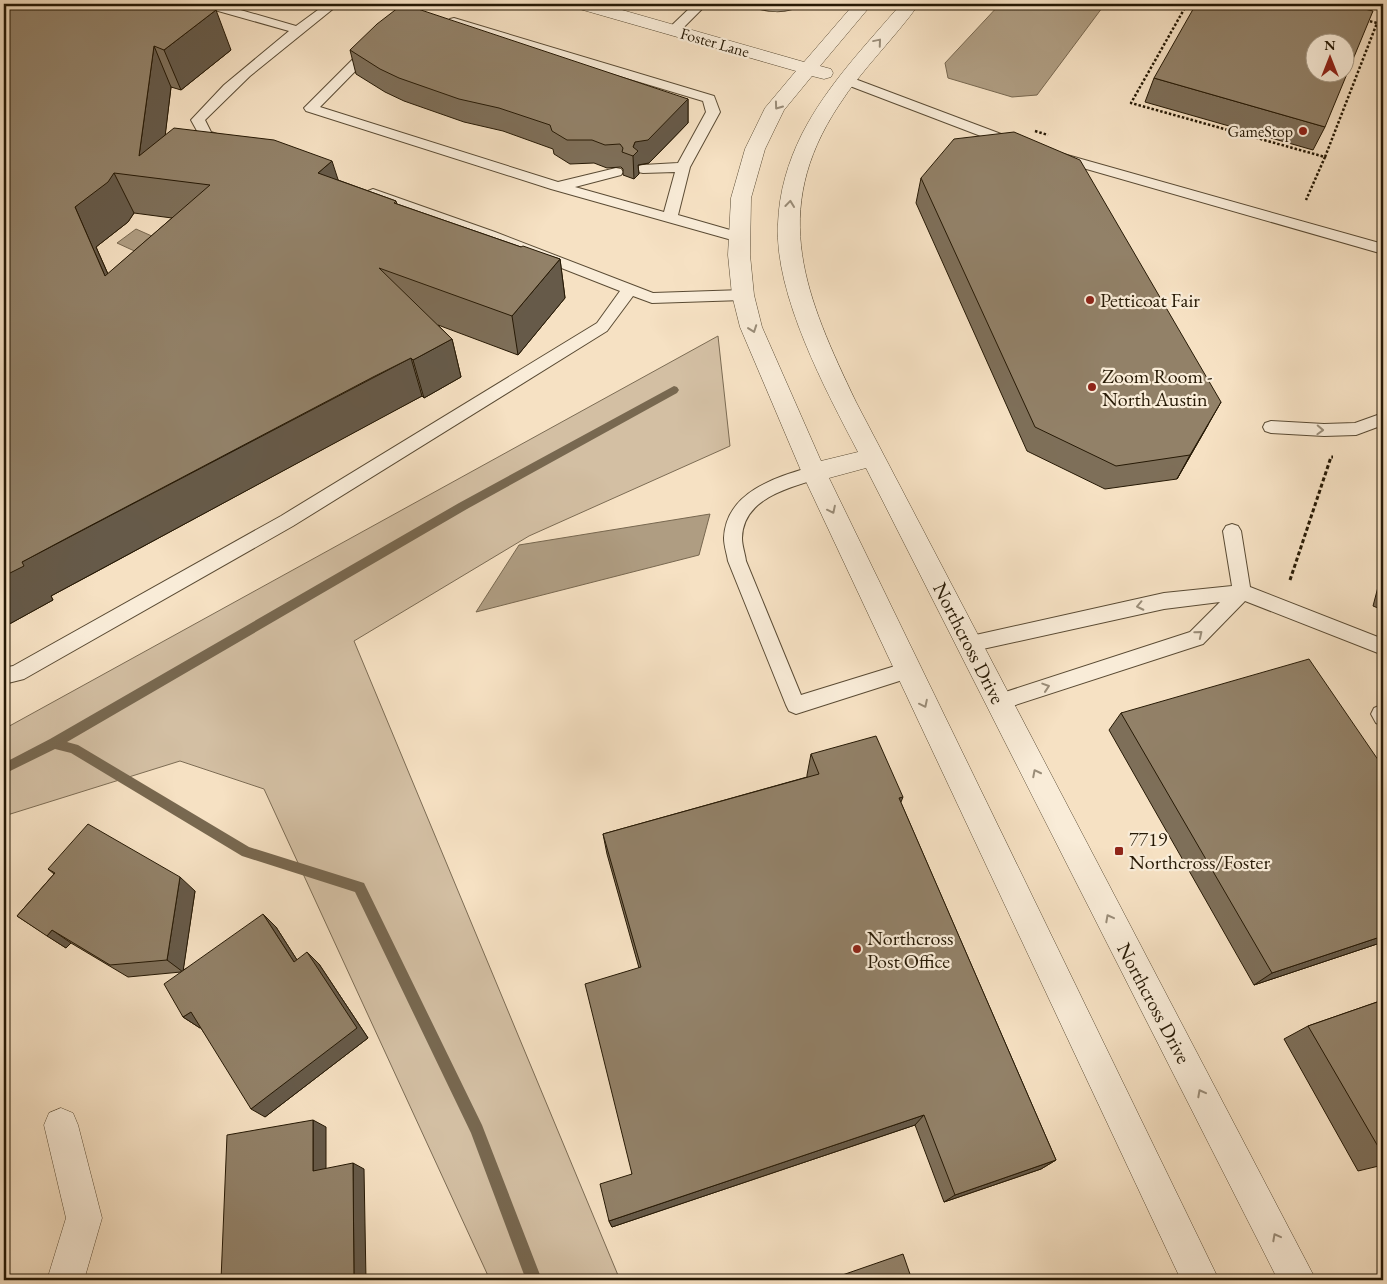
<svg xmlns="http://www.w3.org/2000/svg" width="1387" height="1284" viewBox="0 0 1387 1284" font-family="'EB Garamond',serif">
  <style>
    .green { fill: #d3bfa3; stroke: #7c6c54 }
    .water { fill: #af9d82; stroke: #786850 }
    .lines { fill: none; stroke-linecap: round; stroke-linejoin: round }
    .stream { fill: #786850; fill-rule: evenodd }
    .service-casing { stroke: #5a4b34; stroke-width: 2 }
    .minor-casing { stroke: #5a4b34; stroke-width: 1 }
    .tertiary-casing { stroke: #5a4b34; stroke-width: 1 }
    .path-far1 { stroke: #261905; stroke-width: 2.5; stroke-dasharray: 2.5 2; stroke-linecap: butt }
    .path { stroke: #261905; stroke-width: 3; stroke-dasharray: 4 2.5; stroke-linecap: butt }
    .service { fill: #f9ecd8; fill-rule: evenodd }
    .minor { fill: #f9ecd8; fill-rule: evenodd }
    .tertiary { fill: #f9ecd8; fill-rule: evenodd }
    .wall { fill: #7e6f59; stroke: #261905; fill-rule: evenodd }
    .shaded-wall { fill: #665a49; stroke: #261905 }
    .building { fill: #928168; stroke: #261905; fill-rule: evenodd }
    .oneway { stroke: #9a8d79 }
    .poi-dot { fill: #8f2418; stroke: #f9ecd8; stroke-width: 2 }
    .labels { text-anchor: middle; stroke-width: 4.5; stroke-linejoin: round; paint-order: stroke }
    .far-street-label { font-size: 16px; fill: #261905; stroke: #f9ecd8 }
    .far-poi-label { font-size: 16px; fill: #261905; stroke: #f9ecd8; text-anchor: end }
    .poi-label { font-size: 20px; fill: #261905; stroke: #f9ecd8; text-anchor: start }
    .street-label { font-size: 20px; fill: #261905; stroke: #f9ecd8 }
  </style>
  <rect width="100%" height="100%" fill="#f6e1c3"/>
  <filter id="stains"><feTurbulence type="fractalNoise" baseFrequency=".004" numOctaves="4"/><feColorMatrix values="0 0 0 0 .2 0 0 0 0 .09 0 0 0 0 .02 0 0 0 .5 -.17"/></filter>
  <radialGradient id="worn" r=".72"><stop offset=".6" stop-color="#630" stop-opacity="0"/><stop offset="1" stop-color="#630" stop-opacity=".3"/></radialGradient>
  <!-- green -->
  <polygon class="green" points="718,336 730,446 529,536 354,641 620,1280 490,1280 264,789 180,761 4,816 4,729"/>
  <!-- water -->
  <g class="water">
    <polygon points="1000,4 1105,4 1037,95 1012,97 948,78 945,63"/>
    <polygon points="136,229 172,245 154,260 117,243"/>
    <polygon points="710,514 699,555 476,612 519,545"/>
  </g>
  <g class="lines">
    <!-- stream -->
    <polygon class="stream" points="674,386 677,387 679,390 677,393 467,509 67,742 78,745 249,847 364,883 482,1125 542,1280 526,1280 471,1133 355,892 242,856 71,753 55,749 4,774 4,763 50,739 459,503"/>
    <defs>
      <g id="service">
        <polygon points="202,4 220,4 296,26 326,4 339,4 250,76 205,120 211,132 232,139 234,142 232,145 227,146 201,138 191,120 224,85 289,31 204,7"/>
        <polygon points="694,4 707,4 678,33 670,33 668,30 670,27"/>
        <path d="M752,4H800C791,14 761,13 752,4Z"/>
        <polygon points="454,18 714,96 720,112 690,167 678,215 744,234 746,237 744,240 739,242 551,189 306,111 304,108 367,45 375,45 377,48 375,51 320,107 558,182 616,168 621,169 623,172 621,175 575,187 664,212 675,172 643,173 638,172 636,169 638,166 643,165 678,163 706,112 703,101 450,25 448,22 450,19"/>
        <polygon points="847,76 1017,140 1019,143 1017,146 1007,146 842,83 841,80 842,77"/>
        <polygon points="1060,153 1383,244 1383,254 1055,160 1053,157 1055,154"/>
        <polygon points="373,189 495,232 653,293 743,290 748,291 751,295 748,299 743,300 652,303 633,296 607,331 293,526 24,679 4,684 4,668 13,666 281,516 597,323 620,291 485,238 368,197 366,194 368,191"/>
        <polygon points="1383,413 1383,425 1356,435 1324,436 1271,433 1265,431 1263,427 1265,423 1271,421 1324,424 1355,423"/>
        <path d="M814,466L820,468L823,473L820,478C789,488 743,498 742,538C742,546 745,553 746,561L801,695L908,662L915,664L918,670L915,676L796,714L789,711L786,705L728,561C727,554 724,546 724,538C726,491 777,477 814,466Z"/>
        <polygon points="1232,524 1238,526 1241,531 1250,587 1383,639 1383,655 1245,601 1203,644 1000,710 993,708 990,702 993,696 1190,632 1220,602 1164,609 969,652 962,650 960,644 962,638 1164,593 1232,586 1223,531 1226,526"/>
        <polygon points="1381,705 1383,706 1383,726 1376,723 1371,714 1374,708"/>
      </g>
      <polygon id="minor" points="61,1108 73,1113 78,1125 102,1218 84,1280 47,1280 66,1218 44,1125 49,1113"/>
      <path id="tertiary" d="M573,4H601L804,62L854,4H872L820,66L831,69L833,73L831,77L824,79L812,76L784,110L765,149L751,198L750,255L754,295L762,327L821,461L858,452C826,391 774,294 778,224C779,192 788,162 802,134C827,85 866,45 901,4H919C894,39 862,69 839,105C768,212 806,297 856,402L1316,1280H1278L866,468L829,478L1219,1280H1181L802,473L740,327L732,295L728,255L731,198L745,149L765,108L796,71L576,8Z"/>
    </defs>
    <!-- service casing -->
    <use href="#service" class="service-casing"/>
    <!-- minor casing -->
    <use href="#minor" class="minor-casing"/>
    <!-- tertiary casing -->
    <use href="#tertiary" class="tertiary-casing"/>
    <!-- path-far1 -->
    <g class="path-far1">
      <polyline points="1187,4 1131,103 1325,157 1306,200"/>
      <polyline points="1035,131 1048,135"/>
      <polyline points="1325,157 1377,23 1365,20"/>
    </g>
    <!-- path -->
    <polyline class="path" points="1290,580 1331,457 1333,457"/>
    <!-- service -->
    <use href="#service" class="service"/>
    <!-- minor -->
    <use href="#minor" class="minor"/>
    <!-- tertiary -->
    <use href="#tertiary" class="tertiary"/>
  </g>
  <!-- wall -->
  <g class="wall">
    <path d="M4,4L231,50L181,90L171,87L165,135L338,180L396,201L397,204L521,247L560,259L565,298L518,355L438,325L452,339L461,377L424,398L422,396L386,415L94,573L51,596L53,600L4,627ZM134,213L172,218L108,274L96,247L128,222Z"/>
    <polygon points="350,50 688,99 688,123 649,163 638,165 639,174 634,179 623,175 623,169 621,167 607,168 594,163 570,164 554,154 553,149 503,131 464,122 404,101 385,92 356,74"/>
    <polygon points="1154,78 1325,127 1313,150 1145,102"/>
    <polygon points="921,178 1208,425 1177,479 1105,489 1027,451 916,203"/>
    <polygon points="1383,568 1383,610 1373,606"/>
    <polygon points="1121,713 1383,767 1383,942 1254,985 1109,730"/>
    <polygon points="811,754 901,803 1056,1160 1041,1169 944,1202 915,1125 612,1227 609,1221 632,1174 639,968 607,854 603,834 807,777 807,775"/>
    <polygon points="48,869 195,891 183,970 276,927 297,960 319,964 368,1038 265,1117 200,1027 200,1028 183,1017 181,972 128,977 71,943 66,948 17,916 54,874"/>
    <polygon points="1383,1000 1383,1165 1358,1171 1284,1039 1308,1026"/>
  </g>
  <!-- shaded-wall -->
  <g class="shaded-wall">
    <polygon points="216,10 231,50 181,90 164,50"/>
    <polygon points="154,46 171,87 160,179 139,156"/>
    <polygon points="688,99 688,123 649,163 638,165 639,174 634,179 633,156 633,147 635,142"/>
    <polygon points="332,161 345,201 318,173"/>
    <polygon points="114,173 134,213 128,222 96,247 126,315 105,276 75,207"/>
    <polygon points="560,259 565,298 518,355 512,316"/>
    <polygon points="452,339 461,377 424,398 413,360"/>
    <polygon points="411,358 422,396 51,596 53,600 4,627 4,576 22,562"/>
    <polygon points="1221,402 1208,425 1177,479 1190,455"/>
    <polygon points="903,797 895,817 899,798"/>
    <polygon points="180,877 195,891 183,972 167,960"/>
    <polygon points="263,914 276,927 306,974 294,962"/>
    <polygon points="52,930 71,943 66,948 47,936"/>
    <polygon points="1383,936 1383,942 1254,985 1272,973"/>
    <polygon points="307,952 319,964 368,1038 265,1117 251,1109"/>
    <polygon points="191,1012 207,1023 200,1028 183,1017"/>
    <polygon points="924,1115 915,1125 612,1227 609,1221"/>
    <polygon points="313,1120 326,1127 326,1177 313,1171"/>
    <polygon points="1056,1160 1041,1169 944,1202 955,1195"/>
    <polygon points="353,1163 364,1169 366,1280 354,1280"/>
  </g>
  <!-- building -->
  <g class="building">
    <path d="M4,4H198L216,10L164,50L154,46L139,156L174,128L274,140L332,161L318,173L396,201L394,203L521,247L523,246L560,259L512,316L379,268L452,339L413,360L411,358L373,377L67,538L22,562L24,566L4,576ZM114,173L210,185L105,276L75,207L108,182Z"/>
    <polygon points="403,4 688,99 648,140 635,142 633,147 638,151 633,156 622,152 623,148 620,144 605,145 592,140 567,140 552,131 550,125 499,108 459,99 399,78 380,69 350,50 377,24"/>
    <path d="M1196,4H1344L1373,11L1325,127L1154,78ZM1314,42H1344V72H1314Z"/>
    <polygon points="1014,132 1080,160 1221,402 1190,455 1116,466 1035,427 921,178 954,139"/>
    <polygon points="1309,659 1383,767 1383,936 1272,973 1121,713"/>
    <polygon points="876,736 903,797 899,798 1056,1160 955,1195 924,1115 609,1221 600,1184 632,1174 585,984 641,967 603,834 819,774 811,754"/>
    <polygon points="88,824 180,877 167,960 110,965 52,930 47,936 17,916 55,873 48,869"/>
    <polygon points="263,914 294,962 307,952 357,1028 251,1109 191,1012 183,1017 164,984"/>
    <polygon points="1383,1000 1383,1155 1308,1026"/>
    <polygon points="313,1120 313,1171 353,1163 354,1280 221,1280 227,1135"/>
    <polygon points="903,1254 912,1280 828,1280"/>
  </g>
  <!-- one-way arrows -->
  <defs><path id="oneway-chevron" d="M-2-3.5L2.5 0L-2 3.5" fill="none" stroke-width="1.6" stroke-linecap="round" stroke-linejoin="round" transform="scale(1.25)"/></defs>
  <g class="oneway">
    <use href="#oneway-chevron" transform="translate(878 42) rotate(-50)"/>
    <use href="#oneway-chevron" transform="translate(778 106) rotate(126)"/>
    <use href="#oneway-chevron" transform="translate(790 204) rotate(-84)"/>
    <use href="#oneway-chevron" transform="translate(753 329) rotate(70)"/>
    <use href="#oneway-chevron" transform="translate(1320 430) rotate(2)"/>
    <use href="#oneway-chevron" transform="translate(832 510) rotate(64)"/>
    <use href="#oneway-chevron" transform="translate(1140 606) rotate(168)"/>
    <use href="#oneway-chevron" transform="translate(1199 634) rotate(-39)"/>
    <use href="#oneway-chevron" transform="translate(1046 687) rotate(-18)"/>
    <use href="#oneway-chevron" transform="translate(924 704) rotate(64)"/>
    <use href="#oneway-chevron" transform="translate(1036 773) rotate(-117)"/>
    <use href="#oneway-chevron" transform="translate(1109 918) rotate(-118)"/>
    <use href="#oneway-chevron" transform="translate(1201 1093) rotate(-118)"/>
    <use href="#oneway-chevron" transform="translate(1276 1237) rotate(-118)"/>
  </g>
  <!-- markers -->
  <g class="poi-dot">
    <circle cx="1303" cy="131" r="5"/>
    <circle cx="1090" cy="300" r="5"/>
    <circle cx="1092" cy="387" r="5"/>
    <rect x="1114" y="846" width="10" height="10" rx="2.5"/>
    <circle cx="857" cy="949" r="5"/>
  </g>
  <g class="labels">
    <!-- far-street labels -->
    <g class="far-street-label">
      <text transform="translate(715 42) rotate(16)" y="6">Foster Lane</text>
    </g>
    <!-- far-poi labels -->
    <g class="far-poi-label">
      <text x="1293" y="137">GameStop</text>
    </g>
    <!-- poi labels -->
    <g class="poi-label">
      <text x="1100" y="307">Petticoat Fair</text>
      <text x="1102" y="383">Zoom Room -<tspan x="1102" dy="23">North Austin</tspan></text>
      <text x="1129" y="846">7719<tspan x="1129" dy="23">Northcross/Foster</tspan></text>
      <text x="867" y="945">Northcross<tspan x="867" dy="23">Post Office</tspan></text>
    </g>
    <!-- street labels -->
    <g class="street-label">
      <text transform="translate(969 643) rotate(63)" y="7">Northcross Drive</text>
      <text transform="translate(1154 1003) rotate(62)" y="7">Northcross Drive</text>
    </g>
  </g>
  <!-- margin -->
  <rect width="1387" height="1284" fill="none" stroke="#f6e1c3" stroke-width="20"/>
  <rect x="5" y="5" width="1377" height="1274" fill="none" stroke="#261905" stroke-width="2.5"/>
  <rect x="10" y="10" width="1367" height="1264" fill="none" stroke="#261905"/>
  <!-- north arrow -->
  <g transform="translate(1330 58)"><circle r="24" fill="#f9ecd8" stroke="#a59884"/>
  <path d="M0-4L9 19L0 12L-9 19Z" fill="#8f2418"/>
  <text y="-8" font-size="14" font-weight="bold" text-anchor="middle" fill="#261905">N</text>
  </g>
  <rect width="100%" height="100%" filter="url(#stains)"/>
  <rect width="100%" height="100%" fill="url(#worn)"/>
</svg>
